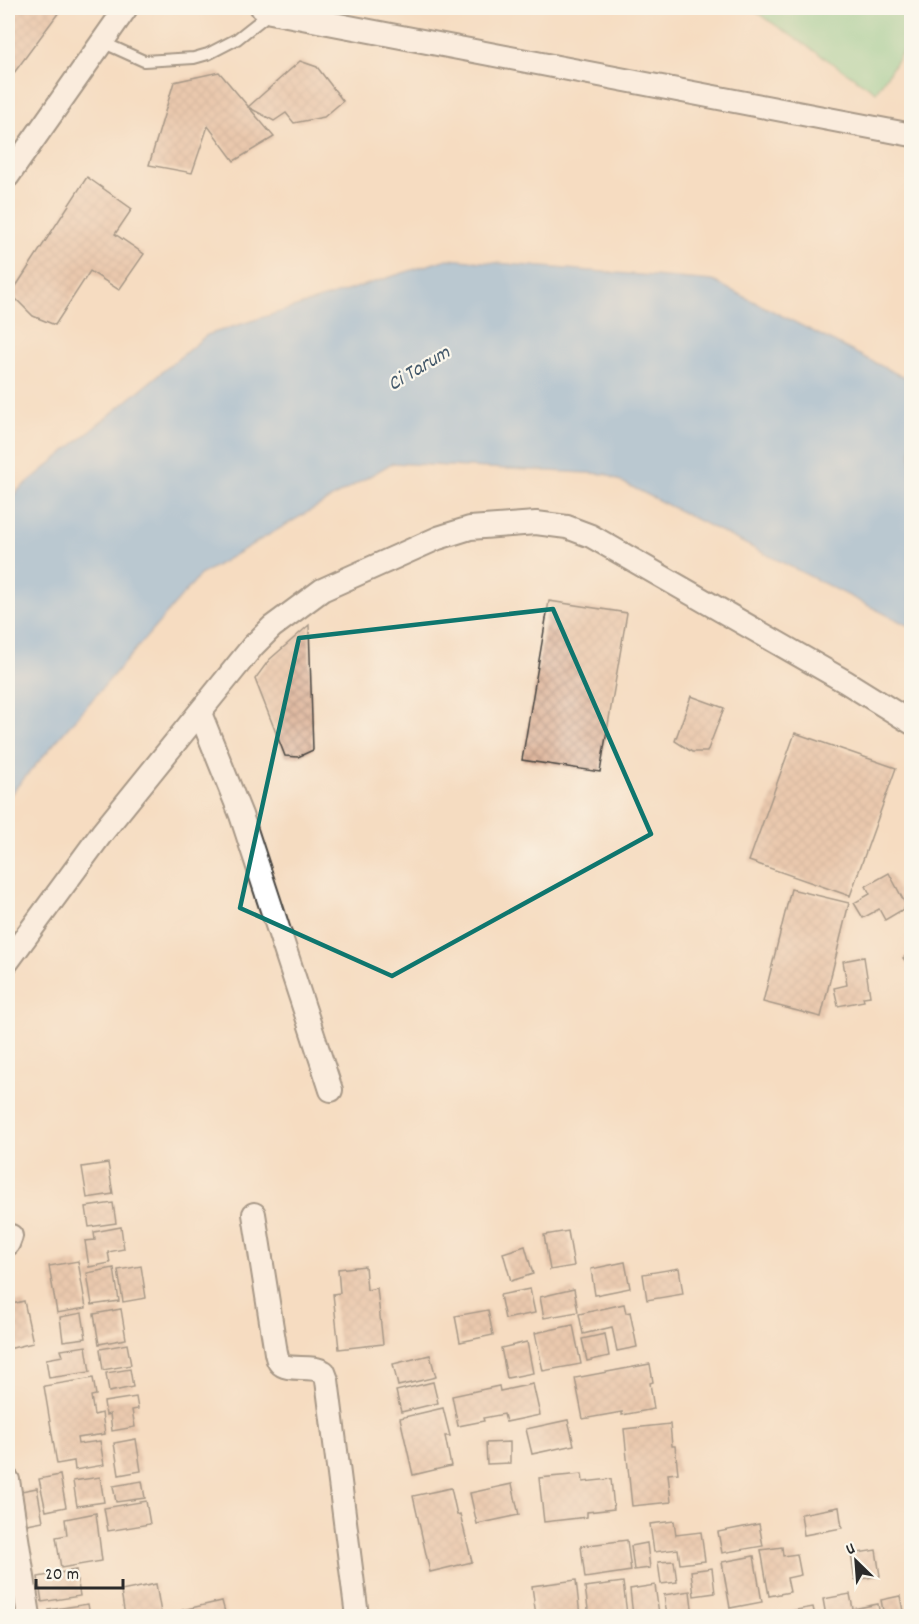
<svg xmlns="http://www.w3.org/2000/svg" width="919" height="1624" viewBox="0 0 919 1624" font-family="Dekko,sans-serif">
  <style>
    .green { fill: #7bd398; stroke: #537f62; stroke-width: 1.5 }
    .water { fill: #71afe3; stroke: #4e6d87; stroke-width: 1.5 }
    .building { fill: url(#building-cross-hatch) }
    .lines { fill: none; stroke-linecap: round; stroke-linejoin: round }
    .lane-casing { stroke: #494642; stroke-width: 14 }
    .street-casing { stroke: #494642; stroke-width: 26 }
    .lane { stroke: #fff; stroke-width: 10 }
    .street { stroke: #fff; stroke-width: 22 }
    .marked { fill: none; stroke: #0f766e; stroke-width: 4.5; stroke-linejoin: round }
    .labels { text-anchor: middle; stroke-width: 4.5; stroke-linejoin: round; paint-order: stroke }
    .water-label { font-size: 21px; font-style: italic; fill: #44596b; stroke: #fbf7ec }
  </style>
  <defs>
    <pattern id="building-cross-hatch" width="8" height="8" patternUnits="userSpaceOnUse" patternTransform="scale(1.5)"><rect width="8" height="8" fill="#dcb095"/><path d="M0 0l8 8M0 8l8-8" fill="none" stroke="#b38f7a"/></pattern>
  </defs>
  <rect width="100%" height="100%" fill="#fbf7ec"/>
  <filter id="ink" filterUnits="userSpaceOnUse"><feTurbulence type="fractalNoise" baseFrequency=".0167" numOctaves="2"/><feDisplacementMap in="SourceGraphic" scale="12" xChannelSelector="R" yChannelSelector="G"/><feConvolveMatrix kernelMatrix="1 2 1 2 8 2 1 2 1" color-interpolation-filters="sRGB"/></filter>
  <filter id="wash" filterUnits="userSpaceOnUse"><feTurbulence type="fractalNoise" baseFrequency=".008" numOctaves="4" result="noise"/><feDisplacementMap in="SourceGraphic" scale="24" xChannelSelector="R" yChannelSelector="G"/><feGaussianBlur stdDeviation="1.35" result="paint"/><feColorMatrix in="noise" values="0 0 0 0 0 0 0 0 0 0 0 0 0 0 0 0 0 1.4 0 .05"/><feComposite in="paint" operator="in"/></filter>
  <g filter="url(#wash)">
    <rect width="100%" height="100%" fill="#f5dcc1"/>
    <!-- green -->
    <polygon class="green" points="750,8 911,8 911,39 876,92"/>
    <!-- water -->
    <polygon class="water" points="447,259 713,281 911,381 911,627 606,474 392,463 200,575 8,797 8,503 16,492 207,335"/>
    <g id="blocks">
      <!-- building -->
      <g class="building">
        <polygon points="8,8 62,8 8,81"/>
        <polygon points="300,61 317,67 343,101 324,117 294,123 286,113 274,121 248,107"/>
        <polygon points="219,72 274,137 234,161 208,126 192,173 149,165 174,82"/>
        <polygon points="87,177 132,209 115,234 144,254 119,290 90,271 55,325 33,316 11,294"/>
        <polygon points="549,601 627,613 600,772 522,760"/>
        <polygon points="309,625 313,750 298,757 285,756 255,679 269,660"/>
        <polygon points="691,696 724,708 707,752 692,752 675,741"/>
        <polygon points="795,733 896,768 850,896 749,861"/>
        <polygon points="889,873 907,907 885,920 879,909 863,918 854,903 870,894 866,886"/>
        <polygon points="791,889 849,903 821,1017 763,1002"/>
        <polygon points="912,952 912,970 903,958"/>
        <polygon points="864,957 870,996 863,997 864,1001 838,1006 834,988 847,985 843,961"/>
        <polygon points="108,1163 113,1194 87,1198 82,1167"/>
        <polygon points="113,1203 116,1223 89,1227 86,1207"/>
        <polygon points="121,1227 124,1249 108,1252 110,1263 89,1267 85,1241 95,1240 94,1232"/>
        <polygon points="568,1231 574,1266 550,1270 544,1235"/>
        <polygon points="525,1246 533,1274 511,1281 503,1253"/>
        <polygon points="78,1261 86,1308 57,1313 49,1266"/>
        <polygon points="625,1262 630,1288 595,1295 591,1269"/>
        <polygon points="141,1266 146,1298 123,1302 118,1270"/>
        <polygon points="365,1266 367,1290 377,1288 383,1344 339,1349 333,1294 340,1293 338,1269"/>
        <polygon points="114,1268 119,1301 92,1305 87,1273"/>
        <polygon points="679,1268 683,1294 647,1300 643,1274"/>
        <polygon points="530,1289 535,1313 505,1319 500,1295"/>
        <polygon points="574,1289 578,1312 544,1318 540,1297"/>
        <polygon points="24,1301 33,1343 8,1349 8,1305"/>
        <polygon points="624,1304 626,1313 630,1312 637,1347 617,1351 612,1327 583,1334 579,1314"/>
        <polygon points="121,1309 126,1339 99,1344 94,1314"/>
        <polygon points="488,1310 493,1335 460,1342 455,1316"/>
        <polygon points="82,1313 86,1338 63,1341 60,1317"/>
        <polygon points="573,1325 581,1364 543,1371 535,1333"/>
        <polygon points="605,1334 609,1356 587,1361 582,1339"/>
        <polygon points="527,1342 533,1373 507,1378 501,1348"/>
        <polygon points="127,1344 131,1365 103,1370 100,1349"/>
        <polygon points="86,1346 90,1372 49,1378 46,1359 63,1356 61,1350"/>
        <polygon points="430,1355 436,1377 398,1386 393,1364"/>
        <polygon points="650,1364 653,1382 650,1383 654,1409 622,1415 622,1412 583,1419 575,1378"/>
        <polygon points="130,1369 133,1387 109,1392 106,1373"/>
        <polygon points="93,1378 96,1395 91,1396 94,1415 102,1413 105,1434 77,1438 78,1444 100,1441 104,1465 75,1470 74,1461 57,1464 44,1386"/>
        <polygon points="433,1382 438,1403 401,1412 396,1391"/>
        <polygon points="533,1384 540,1415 506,1422 504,1414 483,1418 484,1421 458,1426 452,1396 499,1386 500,1391"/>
        <polygon points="136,1397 138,1409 132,1410 135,1427 112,1431 110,1414 106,1415 104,1402"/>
        <polygon points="443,1408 450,1436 445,1436 451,1466 413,1475 400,1418"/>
        <polygon points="568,1420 574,1445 532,1454 526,1429"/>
        <polygon points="670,1424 672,1446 675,1446 678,1473 668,1474 671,1502 632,1506 624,1429"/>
        <polygon points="136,1439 141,1471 119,1475 114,1443"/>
        <polygon points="510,1442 510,1463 487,1464 486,1443"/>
        <polygon points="582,1474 583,1482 611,1479 614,1509 587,1512 587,1517 544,1522 539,1478"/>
        <polygon points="60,1475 66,1507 46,1511 39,1479"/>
        <polygon points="100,1477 104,1502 77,1506 73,1481"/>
        <polygon points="142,1481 145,1498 116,1502 113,1486"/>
        <polygon points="512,1484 519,1515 477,1524 470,1493"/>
        <polygon points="37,1488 43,1521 22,1525 16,1492"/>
        <polygon points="451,1488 457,1515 460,1514 472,1562 430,1572 413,1496"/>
        <polygon points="146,1501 150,1524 108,1531 104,1508"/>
        <polygon points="839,1507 842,1528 804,1535 801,1514"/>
        <polygon points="96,1513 102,1561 61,1568 56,1537 67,1535 65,1519"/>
        <polygon points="674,1521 676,1535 701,1532 705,1561 680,1564 678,1549 654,1552 650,1524"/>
        <polygon points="759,1524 763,1546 722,1553 718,1532"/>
        <polygon points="627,1540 631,1571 585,1578 581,1546"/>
        <polygon points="647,1543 650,1568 634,1570 631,1546"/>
        <polygon points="782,1547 783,1556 797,1554 801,1575 787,1578 790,1592 769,1596 761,1550"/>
        <polygon points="876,1550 880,1576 855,1580 851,1554"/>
        <polygon points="754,1556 762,1602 730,1608 722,1562"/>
        <polygon points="10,1557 15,1582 8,1584 8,1558"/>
        <polygon points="674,1561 677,1582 661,1584 658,1562"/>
        <polygon points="712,1568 715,1593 694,1596 691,1571"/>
        <polygon points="76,1570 80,1596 42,1602 38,1577"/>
        <polygon points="576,1580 580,1616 536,1616 532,1586"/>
        <polygon points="623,1582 627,1614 611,1616 589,1616 585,1587"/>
        <polygon points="156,1584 161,1613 142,1616 125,1616 121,1591"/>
        <polygon points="655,1585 659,1614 633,1616 630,1589"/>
        <polygon points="690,1591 693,1616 667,1616 664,1595"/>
        <polygon points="850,1594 853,1609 878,1604 880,1616 826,1616 823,1599"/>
        <polygon points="900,1596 904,1616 884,1616 881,1600"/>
        <polygon points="222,1601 226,1616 183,1616 182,1610"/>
        <polygon points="16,1602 18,1616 8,1616 8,1604"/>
        <polygon points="88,1604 90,1616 50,1616 49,1610"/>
        <polygon points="813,1607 815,1616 769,1616 768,1615"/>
      </g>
    </g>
  </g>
  <g filter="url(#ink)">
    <use href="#blocks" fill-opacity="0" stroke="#494642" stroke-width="1.5"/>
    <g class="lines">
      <defs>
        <polyline id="lane" points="102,42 144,61 194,58 208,54 237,39 271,12"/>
        <g id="street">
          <polyline points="262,8 271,12 912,135"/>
          <polyline points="8,176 126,8"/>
          <polyline points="200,713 241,815 331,1090"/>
          <polyline points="8,961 102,833 253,646 272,627 322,590 438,538 470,528 536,523 567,527 591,536 846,682 912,723"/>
          <path d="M254,1214L276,1353C277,1356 277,1360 280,1363C287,1372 312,1364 324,1372L327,1380L357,1616"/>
          <polyline points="8,1244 11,1236"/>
          <polyline points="8,1480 29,1616"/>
        </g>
      </defs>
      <!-- lane casing -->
      <use href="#lane" class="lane-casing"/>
      <!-- street casing -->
      <use href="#street" class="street-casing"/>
      <!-- lane -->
      <use href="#lane" class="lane"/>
      <!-- street -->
      <use href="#street" class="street"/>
    </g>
  </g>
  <!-- marked area -->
  <path d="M0 0H919V1624H0ZM553,609L651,834L392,976L240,908L299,638Z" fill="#f5dcc1" fill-opacity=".55" fill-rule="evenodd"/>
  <path class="marked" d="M553,609L651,834L392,976L240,908L299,638Z"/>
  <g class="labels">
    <!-- water labels -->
    <g class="water-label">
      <text transform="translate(418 367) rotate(-31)" y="7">Ci Tarum</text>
    </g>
  </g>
  <!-- margin -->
  <rect width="919" height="1624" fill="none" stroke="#fbf7ec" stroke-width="30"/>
  <!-- north arrow -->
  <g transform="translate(856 1561) rotate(335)" stroke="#fbf7ec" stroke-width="4.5" paint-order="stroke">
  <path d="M0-4.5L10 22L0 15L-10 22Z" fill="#2b2b2b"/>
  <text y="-9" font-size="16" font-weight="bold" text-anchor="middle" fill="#2b2b2b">U</text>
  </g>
  <!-- scale -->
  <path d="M36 1579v9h87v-9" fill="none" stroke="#2b2b2b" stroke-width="3"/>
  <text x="45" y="1579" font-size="18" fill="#2b2b2b" stroke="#fbf7ec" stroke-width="4.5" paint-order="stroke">20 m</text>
</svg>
